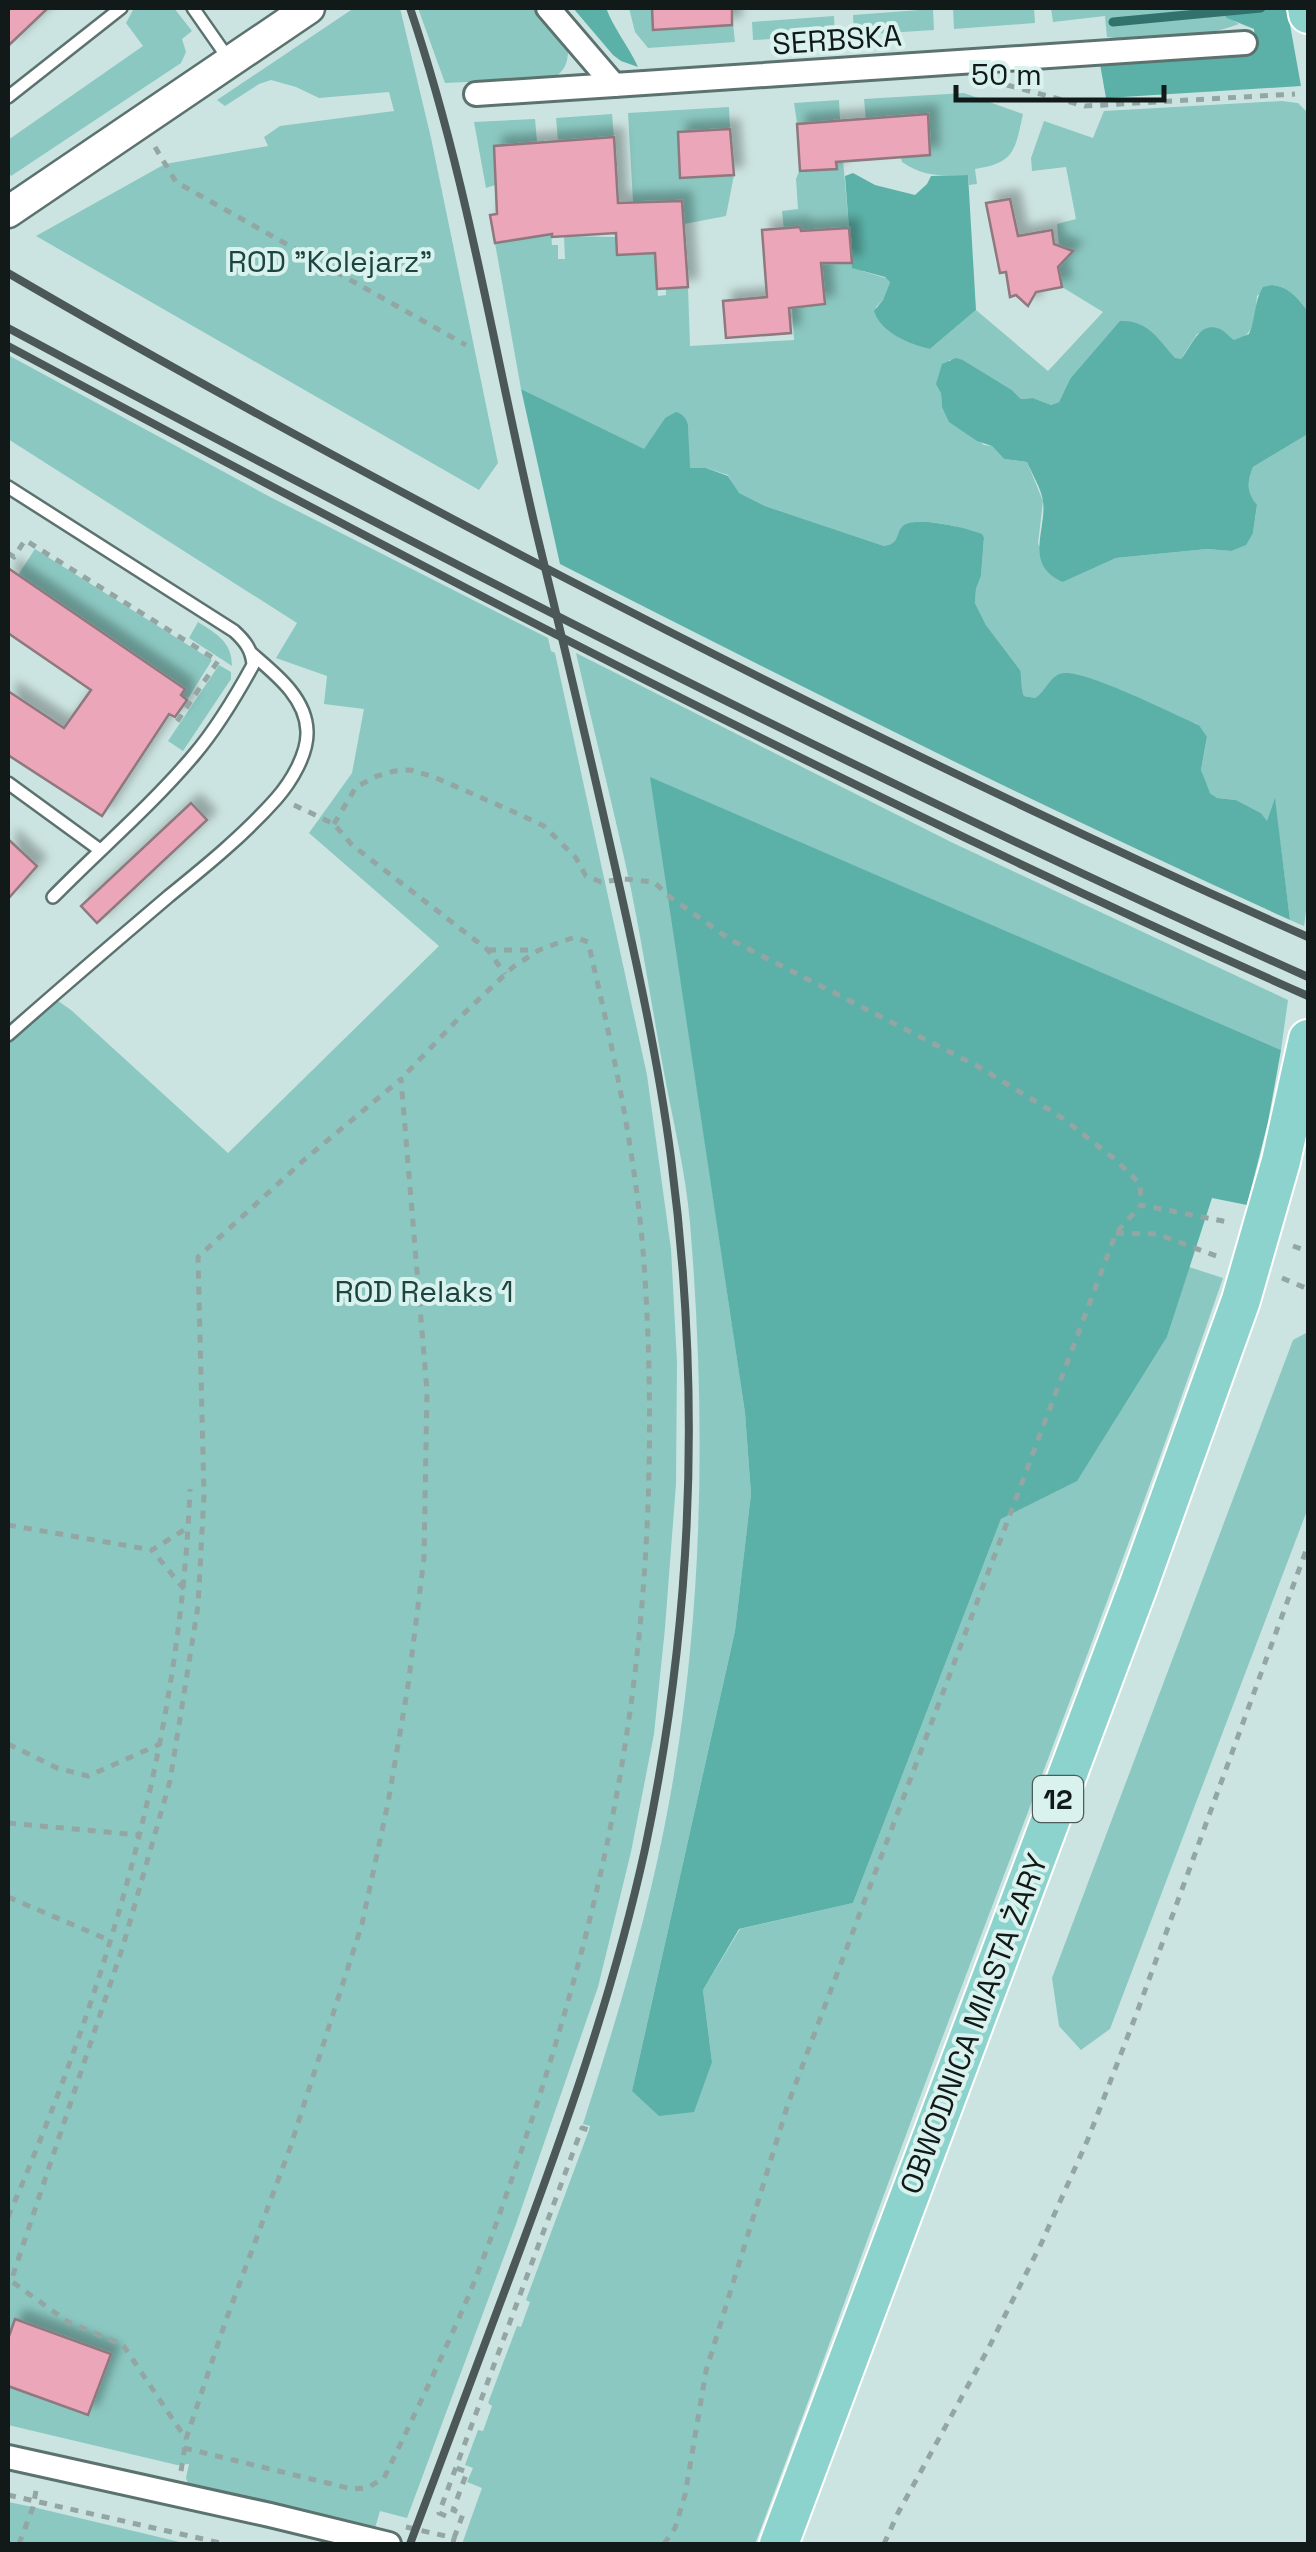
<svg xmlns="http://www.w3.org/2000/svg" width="1316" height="2552" viewBox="0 0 1316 2552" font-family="'Space Grotesk',sans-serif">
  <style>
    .green { fill: #8bc8c1 }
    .forest { fill: #5bb1a8 }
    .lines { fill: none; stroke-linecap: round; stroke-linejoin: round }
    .stream { stroke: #32726c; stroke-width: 9 }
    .building { fill: #eca6ba; stroke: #8d797e; stroke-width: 2.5; filter: url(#shadow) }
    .service-casing { stroke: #5c726f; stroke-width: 16 }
    .minor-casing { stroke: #5c726f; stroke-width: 28 }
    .tertiary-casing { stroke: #5c726f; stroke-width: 35 }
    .primary-casing { stroke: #fff; stroke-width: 42 }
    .path { stroke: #93a6a4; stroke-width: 5; stroke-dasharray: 8 8; stroke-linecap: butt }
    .service { stroke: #fff; stroke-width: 11 }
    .minor { stroke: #fff; stroke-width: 22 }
    .tertiary { stroke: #fff; stroke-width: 30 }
    .primary { stroke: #8dd3cd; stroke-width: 38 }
    .rail { stroke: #4b5857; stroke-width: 8 }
    .labels { text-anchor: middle; stroke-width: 8; stroke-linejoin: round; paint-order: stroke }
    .shield { fill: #d9f2ee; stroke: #4d5b59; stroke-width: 2.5 }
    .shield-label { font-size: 28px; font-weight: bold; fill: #111a19 }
    .street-label { font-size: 30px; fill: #111a19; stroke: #d9f2ee }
    .park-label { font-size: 30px; fill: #1c4440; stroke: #d9f2ee }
  </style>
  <defs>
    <filter id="shadow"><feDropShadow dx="9" dy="-9" stdDeviation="5" flood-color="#0004"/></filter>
  </defs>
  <rect width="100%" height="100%" fill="#cce4e1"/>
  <!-- green -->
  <g class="green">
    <polygon points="134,8 174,8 192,31 182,39 186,52 181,63 11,176 8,170 8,140 143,46 126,23"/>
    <polygon points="354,8 400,8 431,138 498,463 479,490 36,236 165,164 268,146 264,137 280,126 394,111 389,92 319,98 296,87 271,80 259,84 225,106 217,100"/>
    <path d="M418,8H532L568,51C568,63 564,71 554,78L445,83Z"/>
    <polygon points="629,8 652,8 654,30 733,24 735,42 648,48 635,32"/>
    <polygon points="953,8 1034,8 1035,23 954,29"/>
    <path d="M1051,8H1218L1221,13L1239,24C1199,39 1150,42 1107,37L1105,16L1053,22Z"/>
    <polygon points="933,9 934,30 854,35 853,15"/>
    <polygon points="834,16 835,36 753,40 752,22"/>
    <path d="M964,93L1023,114C1015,150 1015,163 975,169L977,184L969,185L968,175C943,176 923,177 902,162L901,157L930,155L927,114L872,118L867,132L864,99Z"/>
    <polygon points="839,100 840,120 797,123 794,103"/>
    <path d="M1282,101L1298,103L1308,113V311C1297,298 1290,287 1272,285L1257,296C1255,315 1256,336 1234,341L1219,329L1197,334L1181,359H1175L1070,379L1059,402L1051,405L1033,398L1021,399L1012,390L963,360H949L941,393L942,407L984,445L992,446L1004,459L1027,462L1043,501L1038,544L1063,582L1116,558L1207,549L1231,551L1253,533L1257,506C1245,490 1247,485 1253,467L1308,434V896L1304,926L1290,920L1275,801L1267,822L1261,813L1236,800L1217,798L1210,793L1206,786L1201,770L1207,738L1199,725C1173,714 1087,671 1064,674C1050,675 1047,692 1035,698L1024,696L1020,685V670L986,625L975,603L976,589L981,576L984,539C973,528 919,516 905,525C893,533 903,543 884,546L765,506L738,493L728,475L706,468H689L688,425L665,418L644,450L521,389L495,243L551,233L552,245H558V259H565L564,236L616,237L617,255L636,254L628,113L729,107L730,129L678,133L681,178L734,175L726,216L684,224L682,201L652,204L658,296L666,295V289L688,287L690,346L794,340L792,307L825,304L822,275H810L785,240L782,211L798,209L796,179L800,169H836V160H843L849,228L833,229L835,262L852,263L862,271L889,279L890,282L883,300L876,307C877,333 908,342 930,349L976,310L1048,371L1103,312L1062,287L1058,263L1067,257L1065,248L1059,246L1057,224L1076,219L1066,167L1032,171L1031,158L1044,121L1093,138L1104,111Z"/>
    <polygon points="612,114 614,137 558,141 556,118"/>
    <polygon points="535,119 537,142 494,146 495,185 486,188 474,122"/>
    <polygon points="8,355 272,498 548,638 551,651 555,653 647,1075 671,1249 677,1362 676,1484 665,1628 654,1734 631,1852 598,1987 515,2227 407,2518 380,2511 375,2528 189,2486 186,2478 189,2464 177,2465 8,2425 8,1034 51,996 71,1010 228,1153 439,946 309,833 352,773 364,709 324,704 327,676 276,658 297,623 8,439"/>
    <polygon points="35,549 212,660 187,700 181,695 185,688 18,575"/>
    <path d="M198,622C217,634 232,642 232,666L189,638Z"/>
    <path d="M576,653L951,842L1288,1000L1281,1050L651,778L745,1413L751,1494L735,1631L632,2091L712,2062L703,1990L740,1929L853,1903L1001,1519L1077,1480L1167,1337L1189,1267L1223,1278C1134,1537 1035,1793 938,2049C876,2214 817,2380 755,2544H462L482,2488L467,2482L473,2468L465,2465L478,2430L483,2431L492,2406L488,2403L517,2326L521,2327L530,2302L526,2300L589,2130L590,2126L583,2124C617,2019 649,1912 669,1803C704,1612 706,1416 690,1223C686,1173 672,1117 663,1067C652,1008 643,948 631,889C614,810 594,732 576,653Z"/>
    <polygon points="219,665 231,672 231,679 183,751 168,741"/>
    <polygon points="1308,1332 1308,1508 1110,2029 1081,2050 1059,2026 1052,1978 1293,1340"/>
    <polygon points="8,2502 33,2507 188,2544 8,2544"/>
  </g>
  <!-- forest -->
  <g class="forest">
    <path d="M573,8H606C614,29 629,47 638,67L621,61L613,55Z"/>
    <polygon points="1218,8 1287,8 1301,86 1106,98 1100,64 1256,49 1254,29 1227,18"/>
    <path d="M853,173L875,185L915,195L927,184L931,176L968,175L976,310L930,349C909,344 881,333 874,311L883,300L890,282L885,277L852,268L845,176Z"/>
    <path d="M1272,285C1290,287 1297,298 1308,311V434L1253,467C1247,483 1246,491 1257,505L1253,533L1246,545L1231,551L1207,549L1116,558L1063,582C1023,565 1047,530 1043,501C1041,488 1032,474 1027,462L1004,459L992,446L977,441L949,422L942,407L941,393L936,384L942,364L956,358L963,360L1012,390L1021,399L1033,398L1051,405L1059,402L1070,379L1120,321C1148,320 1158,339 1175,358L1181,359C1191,348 1199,320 1220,329C1226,332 1229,337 1234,340L1249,334C1256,318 1254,301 1263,287Z"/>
    <path d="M521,389L644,449L665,418L676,412C683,414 686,418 688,425L690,468H706L728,476L739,493L765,506L884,546C903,543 893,531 906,524C921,517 967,528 982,534L984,538L981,576L976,589L975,603L986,625L1020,670C1022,679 1020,686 1024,696L1035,698C1046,692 1050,674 1064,673C1088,671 1172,713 1199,725L1207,737L1201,770L1210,793L1217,798L1236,800L1261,813L1267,821L1275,798L1290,920C1043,808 801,687 560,564Z"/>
    <polygon points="650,777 1281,1050 1268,1122 1247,1205 1212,1198 1167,1337 1077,1481 1001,1519 853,1903 739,1929 703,1990 712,2062 694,2112 659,2116 632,2091 735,1631 751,1494 745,1413"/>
  </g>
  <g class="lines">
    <!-- stream -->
    <polyline class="stream" points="1113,22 1261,8"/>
  </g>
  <!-- building -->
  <g class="building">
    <polygon points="8,8 48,8 8,46"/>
    <polygon points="652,8 732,8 732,25 653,30"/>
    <polygon points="928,114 930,155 836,162 837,169 800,171 797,124"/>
    <polygon points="730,129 734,175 680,178 678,132"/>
    <polygon points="614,137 618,203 682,201 688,287 657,289 655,253 617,255 616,233 552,237 552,234 495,243 490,215 497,214 494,146"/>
    <polygon points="1010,199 1018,236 1052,230 1054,244 1073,251 1058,267 1062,287 1036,292 1028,306 1016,295 1010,297 1006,272 1000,273 986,203"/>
    <polygon points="800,227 801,231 849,228 852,263 821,263 825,304 789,308 791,333 726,338 723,301 767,297 762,230"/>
    <polygon points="8,568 185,689 181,695 187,700 175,717 169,714 102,816 8,755 8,691 64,728 91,690 8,633"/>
    <polygon points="191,803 207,820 97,923 81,906"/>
    <polygon points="8,839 37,866 8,899"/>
    <polygon points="15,2319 111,2354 88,2415 8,2386 8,2339"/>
  </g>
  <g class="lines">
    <defs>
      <g id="service">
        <polyline points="193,8 230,61"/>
        <polyline points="8,97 121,8"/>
        <path d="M8,487L234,631C245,641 252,650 253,665C236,696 217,728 194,755C151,806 100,849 53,897"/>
        <polyline points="8,783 100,850"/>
        <path d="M8,1035C61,988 115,942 169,896C206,866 244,835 276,799C291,782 308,754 307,731C306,697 274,673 251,653"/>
      </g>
      <g id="minor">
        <polyline points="548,8 614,85 1245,43"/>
        <polyline points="476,94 614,85"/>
        <polyline points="8,2457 270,2515 389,2544"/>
      </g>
      <polyline id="tertiary" points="8,212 309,8"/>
      <g id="primary">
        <polyline points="1307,8 1308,14"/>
        <polyline points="779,2544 1139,1584 1241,1300 1281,1161 1308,1039"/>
      </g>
    </defs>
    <!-- service casing -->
    <use href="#service" class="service-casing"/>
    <!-- minor casing -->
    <use href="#minor" class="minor-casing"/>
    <!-- tertiary casing -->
    <use href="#tertiary" class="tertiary-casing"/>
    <!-- primary casing -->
    <use href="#primary" class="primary-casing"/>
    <!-- path -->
    <g class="path">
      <polyline points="1007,85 1085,106 1295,94"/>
      <polyline points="155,147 176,182 466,345"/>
      <polyline points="8,553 14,557 25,540 218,661 174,726"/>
      <polyline points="294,805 334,824 352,845 488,950 505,974"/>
      <polyline points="334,824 356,787 377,776 395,771 411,770 434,777 514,812 544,826 576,858 586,876 601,882 624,879 654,882 670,897 731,940 979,1067 1061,1117 1116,1160 1140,1184 1141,1205"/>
      <polyline points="488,950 535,950"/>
      <polyline points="1116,1233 1157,1234 1219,1257"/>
      <polyline points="1293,1246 1308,1251"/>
      <polyline points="1282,1278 1308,1289"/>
      <polyline points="8,1525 152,1550"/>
      <polyline points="184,1589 152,1550 187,1528"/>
      <polyline points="8,1744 57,1768 88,1776 160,1744"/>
      <polyline points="8,1823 139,1835"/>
      <polyline points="8,1897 111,1941"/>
      <path d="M8,2217C108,1987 180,1741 190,1489"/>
      <path d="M184,2448L352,2489L367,2488L384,2478C413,2418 442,2358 468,2297C493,2236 514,2173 535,2110C574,1989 607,1865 626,1739C650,1583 655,1421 644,1263C636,1155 613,1048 588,942L575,937L539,950L513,967L459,1018L402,1078"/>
      <polyline points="181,2471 186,2439 226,2320 290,2148 362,1924 388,1803 408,1686 424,1558 427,1391 401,1079 304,1160 198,1257 204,1495 198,1606 170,1781 123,1946 11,2281 68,2322 123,2345 186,2439"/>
      <polyline points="8,2495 225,2544"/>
      <polyline points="446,2516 439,2513 582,2128 589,2130"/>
      <polyline points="406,2527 454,2538 453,2544"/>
      <polyline points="454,2538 463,2514 453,2510 467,2472 456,2468"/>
      <polyline points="19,2544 33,2507 37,2485"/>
      <polyline points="664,2544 675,2528 685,2495 706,2371 788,2104 1116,1233 1141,1205 1228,1222"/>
      <polyline points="884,2544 898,2513 987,2351 1041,2244 1088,2139 1136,2015 1308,1545"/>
    </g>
    <!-- service -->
    <use href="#service" class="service"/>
    <!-- minor -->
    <use href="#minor" class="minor"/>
    <!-- tertiary -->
    <use href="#tertiary" class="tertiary"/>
    <!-- primary -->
    <use href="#primary" class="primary"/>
    <!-- rail -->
    <g class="rail">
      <path d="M8,273C191,380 377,480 565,578C810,705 1057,826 1308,937"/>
      <path d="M8,328C435,557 866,779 1308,977"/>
      <path d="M8,346C435,575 865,800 1308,996"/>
      <path d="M410,2544C444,2455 477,2364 511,2274C563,2135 613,1995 645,1849C693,1622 701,1388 671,1158C658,1058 636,960 614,862C590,755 565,649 539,543C496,365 469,182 410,8"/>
    </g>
  </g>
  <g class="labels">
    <!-- shield labels -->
    <rect class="shield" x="1033" y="1776" width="50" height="46" rx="8"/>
    <g class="shield-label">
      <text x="1058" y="1809">12</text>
    </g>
    <!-- street labels -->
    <g class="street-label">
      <text transform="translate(837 40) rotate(-4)" y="10">SERBSKA</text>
      <text transform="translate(974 2024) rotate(-69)" y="10">OBWODNICA MIASTA ŻARY</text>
    </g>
    <!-- park labels -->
    <g class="park-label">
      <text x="330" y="272">ROD "Kolejarz"</text>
      <text x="424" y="1302">ROD Relaks 1</text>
    </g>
  </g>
  <!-- border -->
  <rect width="1316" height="2552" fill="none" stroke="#111a19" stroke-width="20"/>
  <!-- scale -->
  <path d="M956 85v15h208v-15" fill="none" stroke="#111a19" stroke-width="5"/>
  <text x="971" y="85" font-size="30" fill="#111a19" stroke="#d9f2ee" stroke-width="8" paint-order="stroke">50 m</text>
</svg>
